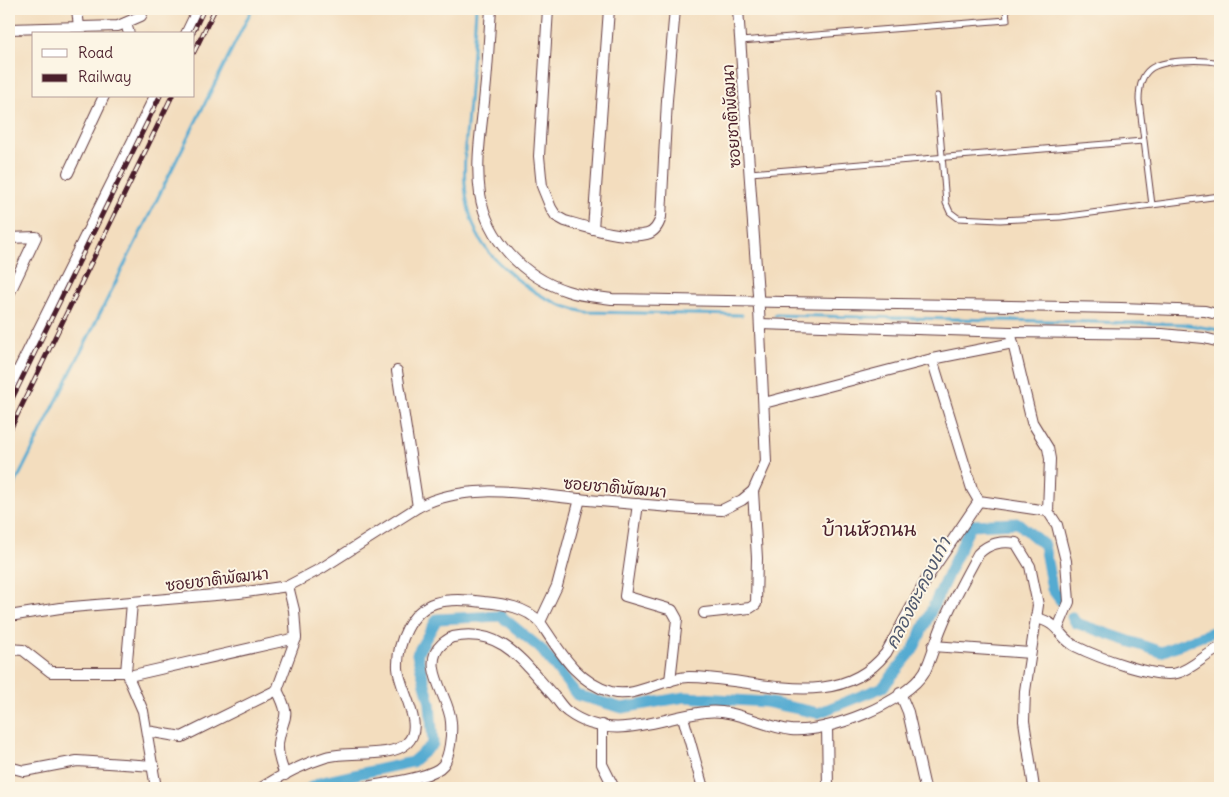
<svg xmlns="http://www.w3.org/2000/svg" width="1229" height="797" viewBox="0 0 1229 797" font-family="Delius,'Playpen Sans Thai',sans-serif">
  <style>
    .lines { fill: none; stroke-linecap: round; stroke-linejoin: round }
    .stream { stroke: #55abd1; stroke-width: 3 }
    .canal { stroke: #55abd1; stroke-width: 11 }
    .lane-casing { stroke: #633c41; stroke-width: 7 }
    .street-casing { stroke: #633c41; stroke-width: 12 }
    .lane { stroke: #fff; stroke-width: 5 }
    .street { stroke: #fff; stroke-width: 10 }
    .rail-casing { stroke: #4a1f2b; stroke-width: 5 }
    .rail { stroke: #fcf5e5; stroke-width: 3; stroke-dasharray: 9; stroke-linecap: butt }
    .labels { text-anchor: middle; stroke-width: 4; stroke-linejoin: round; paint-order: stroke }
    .street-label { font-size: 16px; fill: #4a1f2b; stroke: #fcf5e5 }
    .water-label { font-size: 18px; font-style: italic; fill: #4e576d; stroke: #fcf5e5 }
    .quarter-label { font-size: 19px; fill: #4a1f2b; stroke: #fcf5e5 }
  </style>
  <rect width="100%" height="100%" fill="#fcf5e5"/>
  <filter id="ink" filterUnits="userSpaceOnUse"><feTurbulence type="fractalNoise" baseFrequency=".02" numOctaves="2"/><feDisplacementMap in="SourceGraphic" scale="10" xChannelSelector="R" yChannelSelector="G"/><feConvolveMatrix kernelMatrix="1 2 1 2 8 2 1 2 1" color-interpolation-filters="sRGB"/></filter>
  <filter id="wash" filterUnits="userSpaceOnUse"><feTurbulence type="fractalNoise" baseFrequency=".0096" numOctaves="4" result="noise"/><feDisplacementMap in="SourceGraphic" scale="20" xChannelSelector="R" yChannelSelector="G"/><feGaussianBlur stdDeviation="1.12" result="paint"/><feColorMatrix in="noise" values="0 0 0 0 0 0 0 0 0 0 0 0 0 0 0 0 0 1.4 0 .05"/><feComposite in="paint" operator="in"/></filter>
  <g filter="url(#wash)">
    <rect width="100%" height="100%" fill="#f3ddbe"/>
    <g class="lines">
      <!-- stream -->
      <g class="stream">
        <path d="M476,9C474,40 471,72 469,103C465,149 457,199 481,241C490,256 504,268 517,279C538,296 558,306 585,312L742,315"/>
        <polyline points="775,315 1182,324 1220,330"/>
        <polyline points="9,496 252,9"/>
      </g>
      <!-- canal -->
      <g class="canal">
        <polyline points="1072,617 1076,623 1161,652 1220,629"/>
        <polyline points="310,788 322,782 412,762 433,744 430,703 417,654 437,619 501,616 541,649 577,695 622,708 685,697 766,702 818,713 883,687 913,650 971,525 1018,523 1044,545 1052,589 1061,601"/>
      </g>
    </g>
  </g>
  <g filter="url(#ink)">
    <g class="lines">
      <defs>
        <g id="lane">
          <polyline points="740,41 1007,20 1006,9"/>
          <polyline points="937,96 946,203 950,212 958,218 1000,220 1061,217 1220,196"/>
          <polyline points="750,173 1143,141"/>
          <path d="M1152,205L1139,100C1139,68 1154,63 1181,61C1195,60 1207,60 1220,63"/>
        </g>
        <g id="street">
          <polyline points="77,9 79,27"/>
          <path d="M491,9C489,37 488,65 485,92C482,126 475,160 480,194C487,240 524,277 567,291C581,296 597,297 612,299L1121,308L1205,311L1220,315"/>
          <path d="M548,9L539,156L541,177L542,186L551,208L556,216L565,221C586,227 626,240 647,234C655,232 659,224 661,217L667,100L675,9"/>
          <polyline points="126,23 129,34"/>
          <polyline points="9,29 118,26 141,16 144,9"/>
          <polyline points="186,34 198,9"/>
          <polyline points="68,173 104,96"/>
          <polyline points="593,229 609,9"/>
          <polyline points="9,238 36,237 9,294"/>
          <polyline points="760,324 1010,332 1162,334 1204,338 1220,342"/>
          <polyline points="1013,343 1032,422 1048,448 1050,459 1048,511"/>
          <polyline points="932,359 972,489 979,501 1048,511 1057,525 1066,561 1069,602 1058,628"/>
          <polyline points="397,371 418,507"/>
          <polyline points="9,389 155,96"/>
          <polyline points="764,403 932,359 1013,343 1010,332"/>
          <path d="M580,499L557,586L540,622C559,650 576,682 611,692C636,699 664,677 689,677C754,677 837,715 886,653L929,575L979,501"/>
          <polyline points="638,504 625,596 672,610 677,619 670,681"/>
          <polyline points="704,613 750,608 756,604 757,558 753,491"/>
          <path d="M9,616L60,608L239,593L288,586L322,568L418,507C468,480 534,495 588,500C623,503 659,506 694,509L722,510L742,500L753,491L766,462L759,309L738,9"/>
          <path d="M1036,618C1060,623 1058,637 1075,646C1095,656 1155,679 1177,673C1193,669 1205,654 1220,648"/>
          <polyline points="933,646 1030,653"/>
          <polyline points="9,649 23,650 51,672 126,672 143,711 156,788"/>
          <polyline points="126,672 132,603"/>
          <polyline points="129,676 296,638 294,610 288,586"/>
          <path d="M277,690C293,721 282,715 278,743C277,754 281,765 285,775"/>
          <polyline points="900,693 908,712 925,788"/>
          <polyline points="683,717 703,788"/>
          <polyline points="602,725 602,764 614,788"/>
          <polyline points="827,726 828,788"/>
          <polyline points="147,731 182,737 277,690 296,638"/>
          <polyline points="9,767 24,771 77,761 154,766"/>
          <path d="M261,788C280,776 303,764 326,757C348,750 390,759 407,743C426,726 399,689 398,668C397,644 410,611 435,603C450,598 470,600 484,602C505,604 525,607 540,622"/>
          <path d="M363,788C381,783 432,779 443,765C450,756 452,734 451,722C450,698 419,665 442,644C446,641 449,638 453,637C502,627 523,662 553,695C558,700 562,708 568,712C611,744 661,717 705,712C735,708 763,727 791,730C828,733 906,703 925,671C930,662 937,637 942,626C952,601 965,578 978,554C989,543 1001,541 1016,543L1030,566L1038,605L1025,691L1024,721L1034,788"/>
        </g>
      </defs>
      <!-- lane casing -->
      <use href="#lane" class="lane-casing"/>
      <!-- street casing -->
      <use href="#street" class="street-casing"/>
      <!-- lane -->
      <use href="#lane" class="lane"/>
      <!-- street -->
      <use href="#street" class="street"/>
      <defs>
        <g id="rail">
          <polyline points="192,34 204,9"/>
          <polyline points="194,52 215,9"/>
          <polyline points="9,405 160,96"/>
          <polyline points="9,432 172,96"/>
        </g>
      </defs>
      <!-- rail casing -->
      <use href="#rail" class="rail-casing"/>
      <!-- rail -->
      <use href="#rail" class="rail"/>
    </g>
  </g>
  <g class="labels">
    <!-- street labels -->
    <g class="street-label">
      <text transform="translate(731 116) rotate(-94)" y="6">ซอยชาติพัฒนา</text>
      <text transform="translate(615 487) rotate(5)" y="6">ซอยชาติพัฒนา</text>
      <text transform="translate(217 579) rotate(-7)" y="6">ซอยชาติพัฒนา</text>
    </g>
    <!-- water labels -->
    <g class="water-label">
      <text transform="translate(918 593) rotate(-63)" y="6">คลองตะคองเก่า</text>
    </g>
    <!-- quarter labels -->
    <g class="quarter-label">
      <text x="869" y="536">บ้านหัวถนน</text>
    </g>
  </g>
  <!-- margin -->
  <rect width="1229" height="797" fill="none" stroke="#fcf5e5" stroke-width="30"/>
  <!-- legend -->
  <rect x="32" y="32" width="162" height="65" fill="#fcf5e5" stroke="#b59f9b"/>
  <rect x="42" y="49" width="25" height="8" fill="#ffffff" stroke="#b59f9b"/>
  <text x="78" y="58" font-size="15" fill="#4a1f2b">Road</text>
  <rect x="42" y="74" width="25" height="8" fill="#4a1f2b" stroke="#b59f9b"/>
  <text x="78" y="82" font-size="15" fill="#4a1f2b">Railway</text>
</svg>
